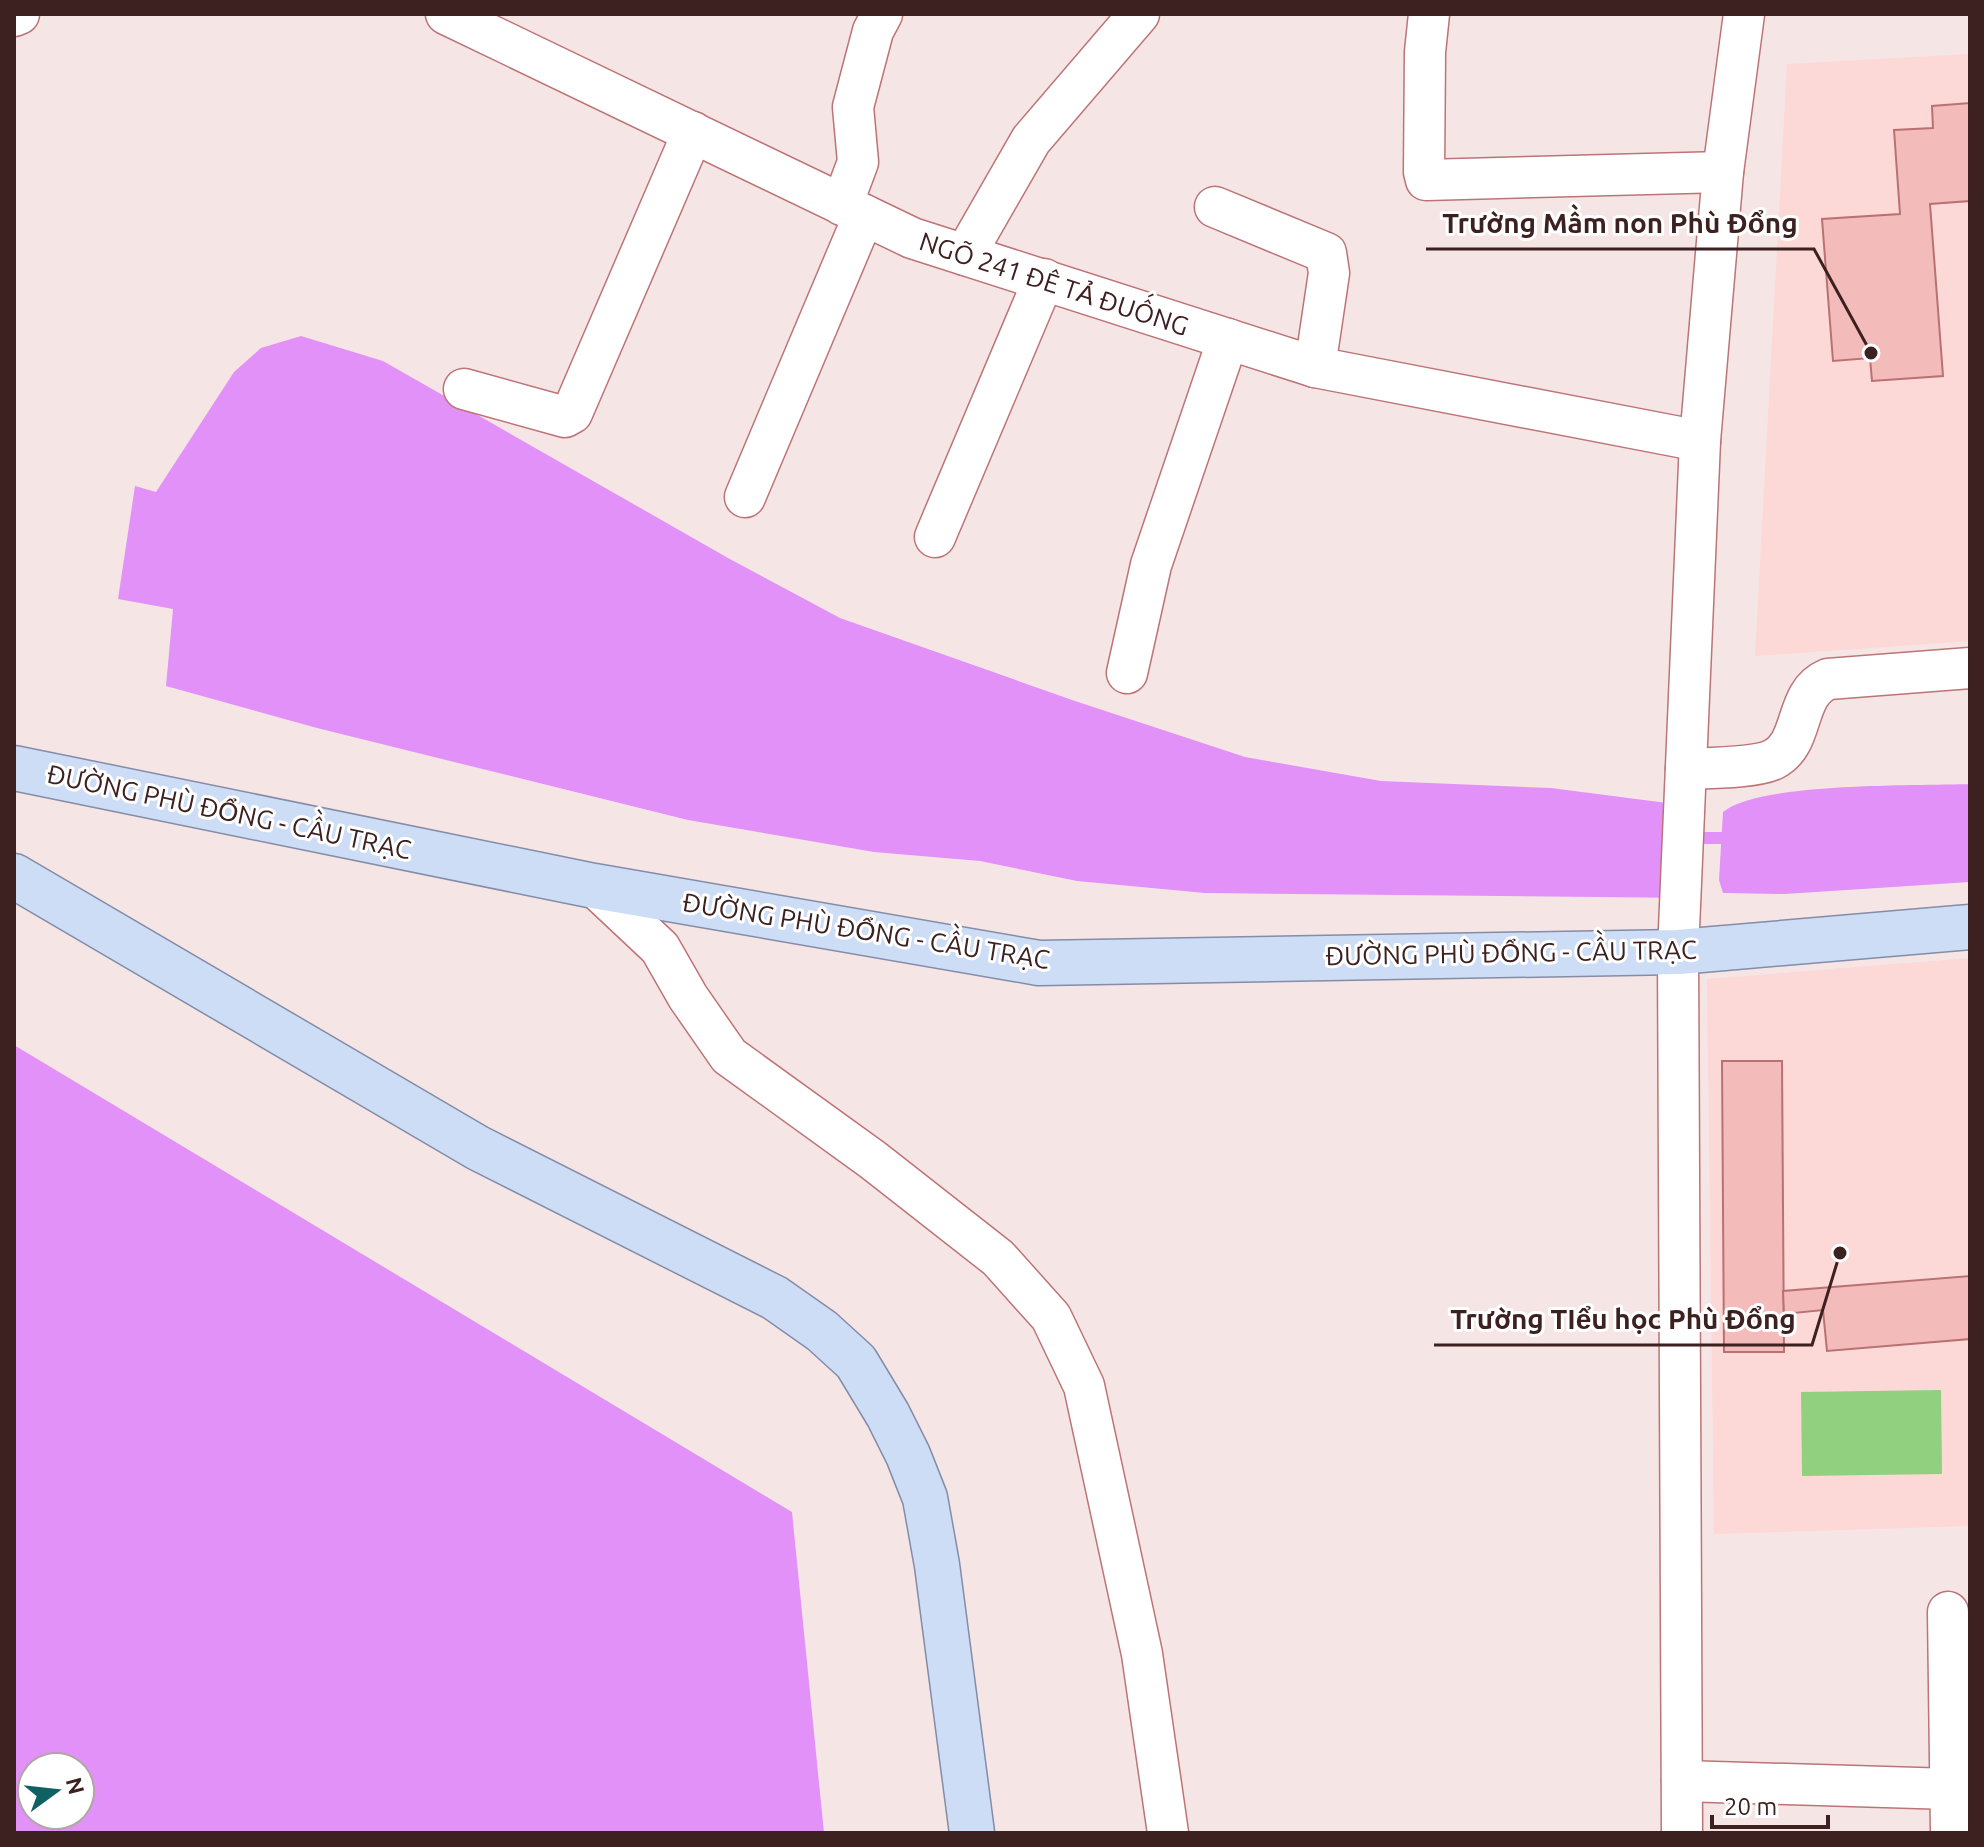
<svg xmlns="http://www.w3.org/2000/svg" width="1984" height="1847" viewBox="0 0 1984 1847" font-family="Ubuntu,sans-serif">
  <style>
    .built { fill: #fcd8d7 }
    .green { fill: #91d07f }
    .water { fill: #e291f8; fill-rule: evenodd }
    .lines { fill: none; stroke-linecap: round; stroke-linejoin: round }
    .stream { stroke: #e291f8; stroke-width: 12 }
    .building { fill: #f4bbbb; stroke: #ba7172; stroke-width: 2 }
    .minor-casing { stroke: #bd7476; stroke-width: 43 }
    .major-casing { stroke: #848ca7; stroke-width: 47 }
    .minor { stroke: #fff; stroke-width: 40 }
    .major { stroke: #cdddf5; stroke-width: 44 }
    .labels { text-anchor: middle; stroke-width: 6; stroke-linejoin: round; paint-order: stroke }
    .street-label { font-size: 26px; fill: #3d2020; stroke: #fff }
    .leader { fill: none; stroke: #3d2020; stroke-width: 3 }
    .callout-dot { fill: #3d2020; stroke: #fff; stroke-width: 3 }
    .callout-label { font-size: 28px; text-anchor: middle; font-weight: bold; fill: #3d2020; stroke: #fff; stroke-width: 6; stroke-linejoin: round; paint-order: stroke }
  </style>
  <rect width="100%" height="100%" fill="#f6e5e5"/>
  <!-- built -->
  <g class="built">
    <polygon points="1970,54 1970,641 1755,656 1787,64"/>
    <polygon points="1970,958 1970,1526 1714,1534 1707,979"/>
  </g>
  <!-- green -->
  <polygon class="green" points="1941,1390 1942,1474 1802,1476 1801,1392"/>
  <!-- water -->
  <g class="water">
    <polygon points="301,336 383,361 728,558 840,618 1075,701 1245,757 1381,781 1551,788 1667,803 1693,898 1205,893 1077,881 980,861 874,852 688,820 317,728 166,686 173,609 118,599 135,486 156,492 234,372 261,348"/>
    <path d="M1970,784V882L1785,894L1723,893L1719,880L1723,812C1758,782 1919,786 1970,784Z"/>
    <path d="M14,1045L792,1512L824,1833H14ZM32,1767H80V1815H32Z"/>
  </g>
  <g class="lines">
    <!-- stream -->
    <polyline class="stream" points="1689,838 1735,838"/>
  </g>
  <!-- building -->
  <g class="building">
    <polygon points="1970,103 1970,201 1930,204 1943,376 1872,381 1870,358 1833,361 1822,219 1900,214 1894,130 1933,128 1932,106"/>
    <polygon points="1722,1061 1782,1061 1784,1352 1724,1352"/>
    <polygon points="1970,1276 1970,1339 1827,1351 1823,1310 1784,1314 1783,1291"/>
  </g>
  <g class="lines">
    <defs>
      <g id="minor">
        <polyline points="446,14 912,238 1315,367 1700,441"/>
        <polyline points="1429,14 1425,52 1424,172 1426,180 1723,172"/>
        <polyline points="14,16 19,14"/>
        <polyline points="842,205 858,162 853,107 873,31 882,14"/>
        <polyline points="1215,207 1326,253 1329,273 1315,367"/>
        <polyline points="965,255 1031,140 1139,14"/>
        <polyline points="464,389 565,417 572,413 693,132"/>
        <polyline points="745,497 864,215"/>
        <polyline points="935,537 1044,279"/>
        <polyline points="1127,673 1151,565 1228,339"/>
        <path d="M1686,769C1706,768 1758,768 1774,759C1806,742 1793,694 1828,679L1970,668"/>
        <polyline points="594,886 660,948 688,997 729,1056 873,1160 998,1258 1051,1317 1084,1386 1142,1654 1168,1833"/>
        <polyline points="1948,1612 1951,1833"/>
        <polyline points="1682,1781 1951,1789"/>
        <polyline points="1682,1833 1678,952 1700,441 1723,172 1744,14"/>
      </g>
      <g id="major">
        <polyline points="14,768 594,886 1039,963 1678,952 1970,927"/>
        <polyline points="14,876 478,1148 775,1298 822,1331 856,1362 888,1415 908,1455 925,1498 937,1565 972,1833"/>
      </g>
    </defs>
    <!-- minor casing -->
    <use href="#minor" class="minor-casing"/>
    <!-- major casing -->
    <use href="#major" class="major-casing"/>
    <!-- minor -->
    <use href="#minor" class="minor"/>
    <!-- major -->
    <use href="#major" class="major"/>
  </g>
  <g class="labels">
    <!-- street labels -->
    <g class="street-label">
      <text transform="translate(1054 284) rotate(18)" y="9">NGÕ 241 ĐÊ TẢ ĐUỐNG</text>
      <text transform="translate(229 812) rotate(12)" y="9">ĐƯỜNG PHÙ ĐỔNG - CẦU TRẠC</text>
      <text transform="translate(866 931) rotate(9)" y="9">ĐƯỜNG PHÙ ĐỔNG - CẦU TRẠC</text>
      <text transform="translate(1511 953) rotate(-1)" y="9">ĐƯỜNG PHÙ ĐỔNG - CẦU TRẠC</text>
    </g>
  </g>
  <!-- callouts -->
  <path class="leader" d="M1871 353L1814 249H1426M1840 1253L1812 1345H1434"/>
  <g class="callout-dot">
    <circle cx="1871" cy="353" r="8"/>
    <circle cx="1840" cy="1253" r="8"/>
  </g>
  <g class="callout-label">
    <text x="1620" y="233">Trường Mầm non Phù Đổng</text>
    <text x="1623" y="1329">Trường TIểu học Phù Đổng</text>
  </g>
  <!-- border -->
  <rect width="1984" height="1847" fill="none" stroke="#3d2020" stroke-width="32"/>
  <!-- north arrow -->
  <g transform="translate(56 1791) rotate(75)"><circle r="38" fill="#ffffff" stroke="#b1a6a6" stroke-width="2"/>
  <path d="M0-6L14 30L0 20L-14 30Z" fill="#106164"/>
  <text y="-12" font-size="22" font-weight="bold" text-anchor="middle" fill="#3d2020">N</text>
  </g>
  <!-- scale -->
  <path d="M1712 1815v12h116v-12" fill="none" stroke="#3d2020" stroke-width="4"/>
  <text x="1724" y="1815" font-size="24" fill="#3d2020" stroke="#ffffff" stroke-width="6" paint-order="stroke">20 m</text>
</svg>
